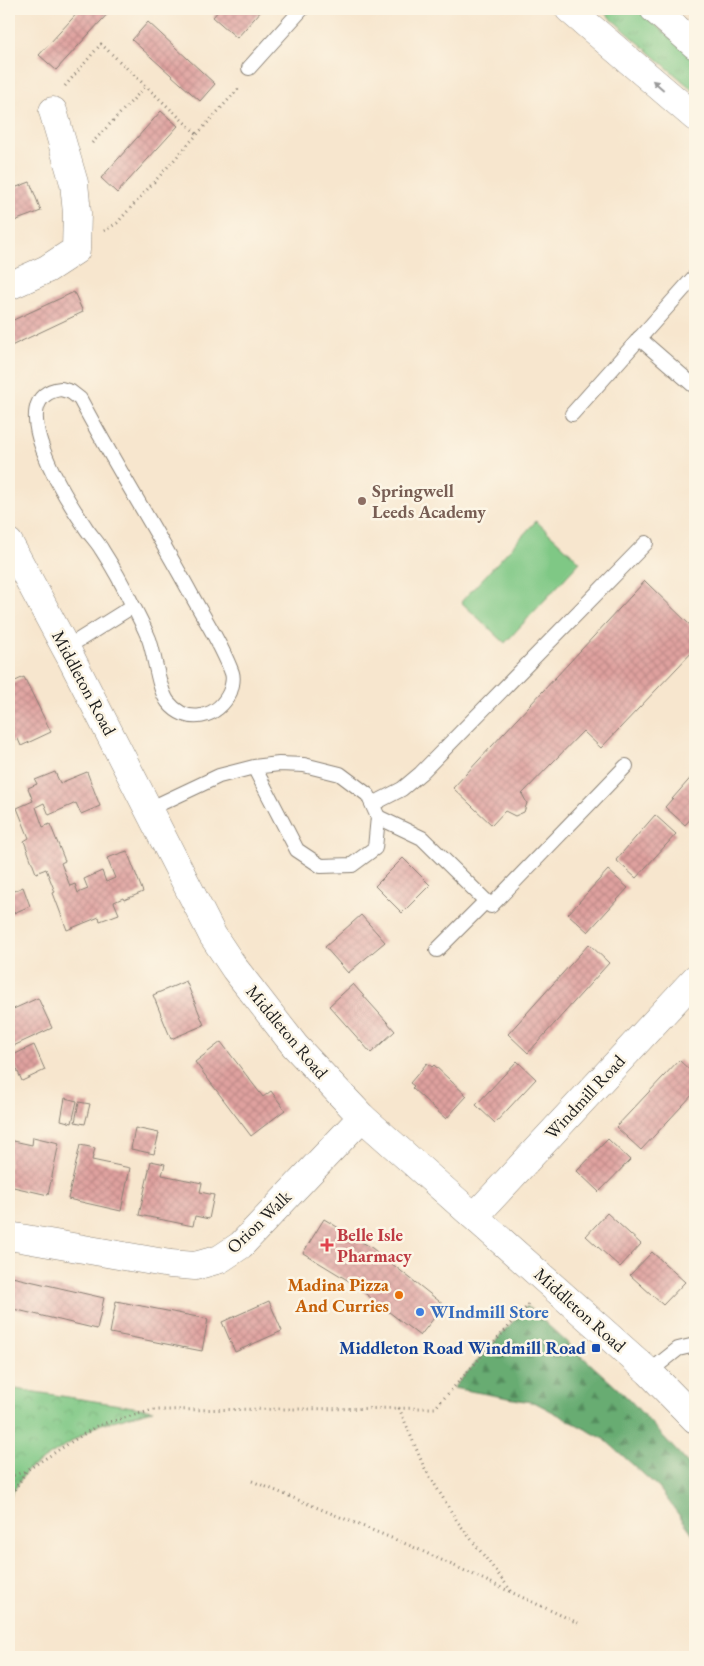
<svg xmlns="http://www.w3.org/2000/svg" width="704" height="1666" viewBox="0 0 704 1666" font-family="'EB Garamond',serif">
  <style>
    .grass { fill: url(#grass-tufts); stroke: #4e7250 }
    .forest { fill: url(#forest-firs); stroke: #426447 }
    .park { fill: url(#park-crowns); stroke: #4e7250 }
    .garden { fill: #7fc885; stroke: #4e7250 }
    .building { fill: url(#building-cross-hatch) }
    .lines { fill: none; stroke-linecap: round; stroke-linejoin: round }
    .service-casing { stroke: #8a8175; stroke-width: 16 }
    .minor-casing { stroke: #8a8175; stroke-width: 29 }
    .tertiary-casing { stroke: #8a8175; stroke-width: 29 }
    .path { stroke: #8a8175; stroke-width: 3; stroke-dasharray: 1 4; stroke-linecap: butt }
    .service { stroke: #fff; stroke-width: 14 }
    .minor { stroke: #fff; stroke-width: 28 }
    .tertiary { stroke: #fff; stroke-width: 28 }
    .oneway { fill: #999 }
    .education-dot { fill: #8d6e63; stroke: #fcf5e5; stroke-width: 2 }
    .health-dot { fill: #e0444e; stroke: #fcf5e5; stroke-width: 2 }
    .food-dot { fill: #e8710a; stroke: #fcf5e5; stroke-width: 2 }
    .shop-dot { fill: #3f7fe0; stroke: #fcf5e5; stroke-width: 2 }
    .transit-dot { fill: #1a4fb4; stroke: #fcf5e5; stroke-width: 2 }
    .labels { text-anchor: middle; stroke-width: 5; stroke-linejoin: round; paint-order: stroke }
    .education-label { font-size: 18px; font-weight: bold; fill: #785e54; stroke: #fcf5e5; text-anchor: start }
    .street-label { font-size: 18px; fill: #1c1c1c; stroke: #fcf5e5 }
    .health-label { font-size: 18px; font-weight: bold; fill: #be3a42; stroke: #fcf5e5; text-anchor: start }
    .food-label { font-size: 18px; font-weight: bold; fill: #c56008; stroke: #fcf5e5; text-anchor: end }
    .shop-label { font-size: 18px; font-weight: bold; fill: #366cbe; stroke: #fcf5e5; text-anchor: start }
    .transit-label { font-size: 18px; font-weight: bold; fill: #164399; stroke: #fcf5e5; text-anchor: end }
  </style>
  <defs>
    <pattern id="grass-tufts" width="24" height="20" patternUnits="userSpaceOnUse" patternTransform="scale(1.25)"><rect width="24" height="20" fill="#7fc885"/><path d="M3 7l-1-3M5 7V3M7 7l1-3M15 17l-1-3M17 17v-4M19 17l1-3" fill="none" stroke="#6dab72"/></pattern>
    <pattern id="forest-firs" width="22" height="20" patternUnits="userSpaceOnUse" patternTransform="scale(1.25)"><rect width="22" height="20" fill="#67ac72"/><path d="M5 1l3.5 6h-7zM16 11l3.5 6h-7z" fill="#548b5d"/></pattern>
    <pattern id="park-crowns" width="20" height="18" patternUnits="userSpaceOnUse" patternTransform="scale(1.25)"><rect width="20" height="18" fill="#7fc885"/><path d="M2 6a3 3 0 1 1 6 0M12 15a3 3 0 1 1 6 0" fill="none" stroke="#6dab72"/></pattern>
    <pattern id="building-cross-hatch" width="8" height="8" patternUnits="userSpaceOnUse" patternTransform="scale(1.25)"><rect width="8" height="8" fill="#dfa19f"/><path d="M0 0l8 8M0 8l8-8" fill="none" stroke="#bf8a88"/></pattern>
  </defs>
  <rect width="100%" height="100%" fill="#fcf5e5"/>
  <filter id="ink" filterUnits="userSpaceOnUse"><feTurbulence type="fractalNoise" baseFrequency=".02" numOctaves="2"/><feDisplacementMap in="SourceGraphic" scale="10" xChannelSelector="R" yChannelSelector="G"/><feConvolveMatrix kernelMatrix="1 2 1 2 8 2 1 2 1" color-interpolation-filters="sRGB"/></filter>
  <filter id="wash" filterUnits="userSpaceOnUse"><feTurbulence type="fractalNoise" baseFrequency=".0096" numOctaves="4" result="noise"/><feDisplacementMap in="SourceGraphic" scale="20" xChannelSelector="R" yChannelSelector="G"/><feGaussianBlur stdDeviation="1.12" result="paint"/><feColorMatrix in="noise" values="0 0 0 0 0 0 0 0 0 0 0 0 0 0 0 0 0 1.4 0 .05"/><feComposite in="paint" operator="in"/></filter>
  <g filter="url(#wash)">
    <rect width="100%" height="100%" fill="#f7e6ce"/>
    <!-- grass -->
    <polygon class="grass" points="600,9 637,9 695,59 695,92"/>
    <!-- forest -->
    <polygon class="forest" points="527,1306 629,1399 695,1471 695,1537 659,1488 604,1439 536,1403 453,1388"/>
    <!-- park -->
    <polygon class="park" points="9,1388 153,1410 98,1425 27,1470 9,1498"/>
    <!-- garden -->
    <polygon class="garden" points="536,521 580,562 505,643 461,602"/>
    <g id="blocks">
      <!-- building -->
      <g class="building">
        <polygon points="81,9 112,9 56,70 39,55"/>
        <polygon points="220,9 263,9 237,38 213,17"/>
        <polygon points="148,22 215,84 200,101 132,40"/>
        <polygon points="161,111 178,126 117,193 101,178"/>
        <polygon points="30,182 41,211 9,223 9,190"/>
        <polygon points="74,292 83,312 9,347 9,322"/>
        <polygon points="645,581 695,630 695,649 601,748 583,731 522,794 527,803 524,812 515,816 505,811 492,825 453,788"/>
        <polygon points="24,677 51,732 21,746 18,739 10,743 9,740 9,728 12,726 9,719 9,684"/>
        <polygon points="55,772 60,783 87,772 100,806 81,814 76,803 49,815 44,803 36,807 43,827 50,824 65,861 61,863 70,886 75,884 78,893 88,889 84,879 102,871 106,882 115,878 107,858 127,851 143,892 124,900 123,898 114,902 119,914 100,921 99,917 67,930 53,893 55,892 46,869 36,873 24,841 29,838 17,808 33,801 28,788 37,784 35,780"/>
        <polygon points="695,773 695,814 685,825 665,807"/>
        <polygon points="655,815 676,834 636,878 616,860"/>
        <polygon points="403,858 430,885 402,913 375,886"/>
        <polygon points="608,870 628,888 588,932 568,914"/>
        <polygon points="23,887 30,906 9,915 9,893"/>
        <polygon points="361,915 385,942 348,973 325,947"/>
        <polygon points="589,944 609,963 528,1053 508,1034"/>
        <polygon points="186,981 204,1025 171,1039 153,995"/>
        <polygon points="353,984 395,1031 371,1053 329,1006"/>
        <polygon points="38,998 52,1028 9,1048 9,1011"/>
        <polygon points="221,1042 263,1097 271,1091 285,1110 251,1136 195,1062"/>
        <polygon points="34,1045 45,1070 22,1081 11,1056"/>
        <polygon points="679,1060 695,1075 695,1092 641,1150 616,1127"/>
        <polygon points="517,1061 536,1079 495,1123 476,1105"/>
        <polygon points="427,1063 432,1067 434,1065 467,1096 446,1119 412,1088 414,1086 410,1083"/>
        <polygon points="65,1098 77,1101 72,1123 61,1120"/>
        <polygon points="79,1102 90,1104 85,1124 75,1122"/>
        <polygon points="135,1128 159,1133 154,1154 131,1149"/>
        <polygon points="33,1137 59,1143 48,1195 9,1186 9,1140 32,1145"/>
        <polygon points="608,1139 630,1160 599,1192 577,1171"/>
        <polygon points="80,1145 95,1148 92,1160 130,1168 121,1211 68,1199"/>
        <polygon points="151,1161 165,1164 162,1175 202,1183 200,1192 214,1195 209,1219 195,1216 193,1226 139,1215"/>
        <polygon points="607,1213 641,1244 620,1267 586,1236"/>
        <polygon points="324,1219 372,1248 444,1305 420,1336 349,1281 303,1253"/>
        <polygon points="652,1252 685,1282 663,1305 630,1275"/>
        <polygon points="12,1277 104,1298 97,1329 9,1308 9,1292"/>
        <polygon points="116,1301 208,1319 202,1351 110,1333"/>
        <polygon points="269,1301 282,1331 235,1352 222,1322"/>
      </g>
    </g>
  </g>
  <g filter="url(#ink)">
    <use href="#blocks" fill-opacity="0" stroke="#8a8175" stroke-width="1"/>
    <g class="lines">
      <defs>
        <g id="service">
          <polyline points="249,68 302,9"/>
          <polyline points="639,338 693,385 695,382"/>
          <path d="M61,389L71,392L80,399C115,465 155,528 191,594C205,620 222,645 232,673C234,679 232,686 230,692C218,718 187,726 168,702C158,689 155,655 149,639C144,627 138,615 132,604C123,585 113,567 102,550C97,541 89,534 84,525C67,500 0,396 61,389Z"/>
          <polyline points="572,414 695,276"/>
          <polyline points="66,648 133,606"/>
          <polyline points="373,804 402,789 421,773 646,543"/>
          <polyline points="149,809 219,776 254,767 279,764 304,765 340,774 368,795 378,817 375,848 352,865 321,866 297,850 254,767"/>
          <polyline points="378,817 422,838 491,906 626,766"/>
          <polyline points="437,950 486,901"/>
          <polyline points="649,1372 678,1349 695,1345"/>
        </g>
        <g id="minor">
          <polyline points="9,286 47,269 76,250 77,213 74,183 53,111"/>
          <polyline points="475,1216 695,979"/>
          <polyline points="9,1236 170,1264 195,1266 220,1259 241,1245 362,1117"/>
        </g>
        <g id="tertiary">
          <polyline points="569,9 695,117"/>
          <polyline points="654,9 695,45"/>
          <polyline points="9,543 70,656 213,936 235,969 295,1046 362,1117 649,1372 695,1419"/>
        </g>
      </defs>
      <!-- service casing -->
      <use href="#service" class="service-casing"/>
      <!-- minor casing -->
      <use href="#minor" class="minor-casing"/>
      <!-- tertiary casing -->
      <use href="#tertiary" class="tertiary-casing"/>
      <!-- path -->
      <g class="path">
        <polyline points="65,86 101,44 198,135"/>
        <polyline points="92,143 146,86"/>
        <polyline points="104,231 117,223 240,87"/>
        <polyline points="399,1408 424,1467 457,1521 512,1592"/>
        <polyline points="9,1477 26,1471"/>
        <polyline points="252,1481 411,1546 578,1623"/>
        <polyline points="9,1498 27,1470 98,1425 153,1410 435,1408 530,1303"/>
      </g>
      <!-- service -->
      <use href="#service" class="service"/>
      <!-- minor -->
      <use href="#minor" class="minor"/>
      <!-- tertiary -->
      <use href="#tertiary" class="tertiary"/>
    </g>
    <!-- one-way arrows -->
    <defs><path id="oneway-solid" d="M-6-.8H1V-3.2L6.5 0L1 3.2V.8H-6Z" transform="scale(1.25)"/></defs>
    <use class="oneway" href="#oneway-solid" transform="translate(658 85) rotate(-139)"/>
  </g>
  <!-- markers -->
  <circle class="education-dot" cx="362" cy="501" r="5"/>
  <path class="health-dot" d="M324.5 1237.5h5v5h5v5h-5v5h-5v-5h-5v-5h5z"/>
  <circle class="food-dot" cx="399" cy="1295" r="5"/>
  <circle class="shop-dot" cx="420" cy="1312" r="5"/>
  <rect class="transit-dot" x="591" y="1343" width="10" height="10" rx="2.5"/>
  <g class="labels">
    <!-- education labels -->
    <g class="education-label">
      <text x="372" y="497">Springwell<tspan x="372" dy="21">Leeds Academy</tspan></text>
    </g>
    <!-- street labels -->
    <g class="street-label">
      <text transform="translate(84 683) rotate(62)" y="6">Middleton Road</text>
      <text transform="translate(287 1032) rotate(50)" y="6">Middleton Road</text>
      <text transform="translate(585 1097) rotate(-47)" y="6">Windmill Road</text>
      <text transform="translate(259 1222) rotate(-44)" y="6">Orion Walk</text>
      <text transform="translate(580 1310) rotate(42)" y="6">Middleton Road</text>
    </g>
    <!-- health labels -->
    <g class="health-label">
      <text x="337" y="1241">Belle Isle<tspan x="337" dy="21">Pharmacy</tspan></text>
    </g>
    <!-- food labels -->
    <g class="food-label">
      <text x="389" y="1291">Madina Pizza<tspan x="389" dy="21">And Curries</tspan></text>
    </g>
    <!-- shop labels -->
    <g class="shop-label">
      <text x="430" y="1318">WIndmill Store</text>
    </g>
    <!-- transit labels -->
    <g class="transit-label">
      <text x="586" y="1354">Middleton Road Windmill Road</text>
    </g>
  </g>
  <!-- margin -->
  <rect width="704" height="1666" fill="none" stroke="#fcf5e5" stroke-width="30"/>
</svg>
